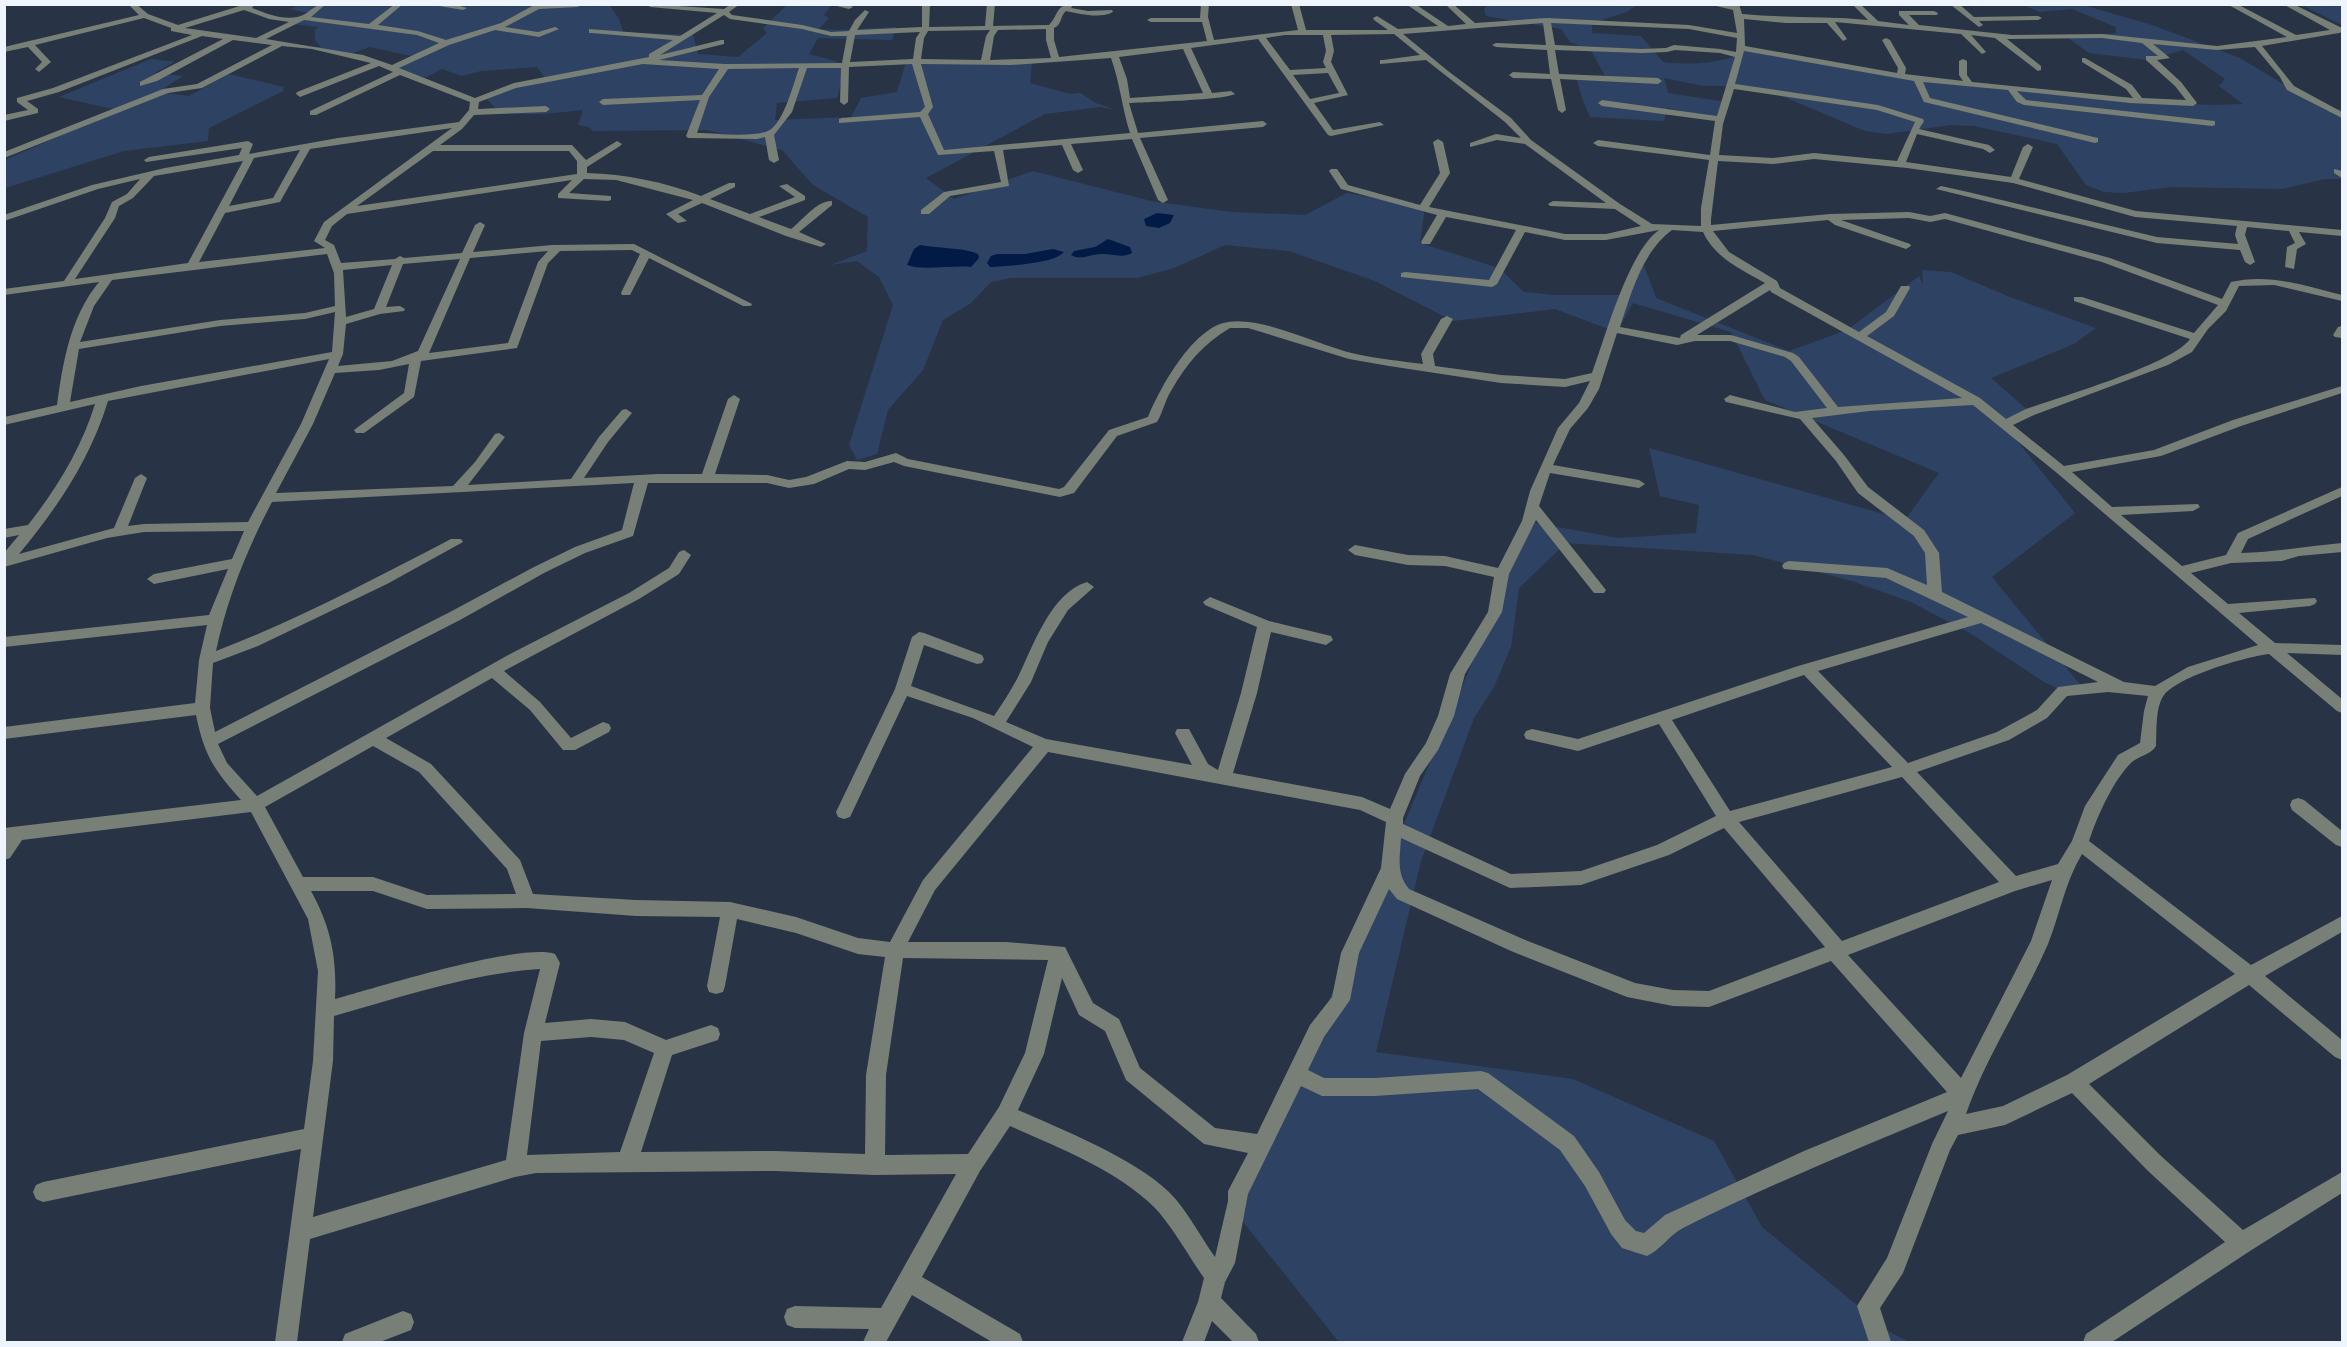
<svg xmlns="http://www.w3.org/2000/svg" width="2347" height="1347" viewBox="0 0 2347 1347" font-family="Raleway,sans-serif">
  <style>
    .green { fill: #2e4364 }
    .water { fill: #011b46 }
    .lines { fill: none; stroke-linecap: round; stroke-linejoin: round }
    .minor { fill: #787f76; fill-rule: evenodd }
  </style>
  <rect width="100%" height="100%" fill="#283446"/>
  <!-- green -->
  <g class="green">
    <polygon points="303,4 613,5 611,7 619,19 623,32 693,35 698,54 738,57 767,33 763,28 787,5 831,5 824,15 829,18 819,29 839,30 896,27 892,40 818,38 809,54 835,61 845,67 837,98 777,103 775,120 851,117 861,98 897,92 906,62 1032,62 1030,83 1070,94 1080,93 1096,103 1116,110 1101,107 1045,114 926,178 954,199 1033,171 1151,201 1231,212 1305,215 1347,193 1425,207 1420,243 1499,268 1524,292 1554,295 1624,295 1642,260 1656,298 1789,351 1847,330 1919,276 1923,285 1922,270 1951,272 2010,297 2096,328 2074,344 1991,378 2030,412 2006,427 2075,513 1992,577 2083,688 2063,691 2044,682 1970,633 1911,602 1852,581 1753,555 1566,543 1519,588 1511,647 1494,687 1474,718 1421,861 1376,1052 1573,1079 1714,1141 1762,1227 1891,1333 1910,1342 1339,1342 1231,1207 1297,1076 1490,621 1530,522 1618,538 1696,533 1699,505 1660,496 1649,448 1905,520 1939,473 1765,400 1731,332 1633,303 1598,366 1611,330 1555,309 1453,321 1375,281 1289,251 1225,245 1174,268 1137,278 1010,278 991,282 971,303 943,320 923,370 888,410 877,454 857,460 849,445 893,305 879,277 857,261 830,265 867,251 868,217 813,185 782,150 707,130 593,131 589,127 578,125 583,110 544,114 501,114 485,97 545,78 537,67 481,71 462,76 442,69 426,77 416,77 393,68 416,57 370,47 350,54 312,47 321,47 315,40 315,30 319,27 293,24 308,13 289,9"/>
    <path d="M1488,4L1637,5L1627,12L1592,23V33L1641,36L1663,62C1688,65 1715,64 1739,55L1742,47L1835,67L2066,92L2117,101L2213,105L2243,104L2219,86L2225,79L2183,50L2148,60L2089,53L2068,38L2116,33V27L2072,9L2039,12L2024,5H2083L2152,25L2240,58L2326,110L2342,109V179H2325L2282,189L2171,187L2124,193L2104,192L2086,185L2057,144L1974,126L1951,125L1886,134L1865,131L1782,96L1732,86H1704L1664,78L1668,93L1726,102L1721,118L1667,108L1664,121L1590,117L1582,98L1576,77L1606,78L1592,52L1570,42L1561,29L1486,16L1484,10Z"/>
    <polygon points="2302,5 2342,5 2342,25"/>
    <polygon points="151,59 175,62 154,73 183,76 158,92 189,96 229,74 284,87 283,91 209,128 208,141 124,151 5,188 5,160 118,110 59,97"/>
  </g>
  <!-- water -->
  <g class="water">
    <polygon points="1157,213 1174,215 1170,223 1159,228 1146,226 1144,219"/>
    <path d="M1108,239L1130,247L1132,253C1122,259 1112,253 1101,254C1090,254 1082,261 1071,255L1074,251L1095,247Z"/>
    <path d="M920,245C935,248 967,248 978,254L979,258L971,267C953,265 922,271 907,265L914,249Z"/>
    <path d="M1053,249L1064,252C1054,264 1006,266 990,267L987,263L991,256L997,254H1025Z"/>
  </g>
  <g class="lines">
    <!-- minor -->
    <g class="minor">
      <path d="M128,4H136L148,14L178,25L246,4H255L252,8C267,14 289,23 305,14C313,9 316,4 326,4L311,17L369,24L395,4H403L378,25L418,31L446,40L501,23L536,4H581L578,7L539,9L505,27L538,32L555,27L559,29L539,37L495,30L449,45L399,68L475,98L514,83L649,57V54L673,40L592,33H589V29L680,36L717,13L650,7L647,4L724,9L731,4H740L729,12L732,15L802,25L831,32L849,31L855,20L865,10L869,12L857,30L922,27V4H930L929,27L985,26L987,4H995L993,26L1049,25C1059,15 1055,4 1074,4L1071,8L1088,11L1112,10L1113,12C1100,19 1080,14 1066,11C1060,16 1062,25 1054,28V40L1059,57L1207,41L1202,22H1151L1147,20L1151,18H1200L1201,4H1209L1208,17L1214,40L1298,30L1291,4H1299L1306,30H1388L1374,20L1373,18L1377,16L1398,29L1438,26L1406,4H1415L1448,26L1466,24L1445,4H1453L1475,23L1547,18L1689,25L1737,33L1733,10L1708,4H1739L1742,14C1784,18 1826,16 1868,20L1852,4H1860L1878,21L1909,25L1899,15V11H1934L1938,13L1937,15H1909L1919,25L2012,35L2102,34L2217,46L2287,37L2227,4H2237L2296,35L2330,30L2283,4H2293L2342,28V32L2339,33L2262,46L2294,86L2342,112V118L2287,90L2280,77L2255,47L2217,50L2153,44L2170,58L2157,60L2181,82L2197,103L2193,106L2130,103L2017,91L2026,100L2215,121V125L2212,126L2024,105L2017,102L2008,90L1923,82L1930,98L2098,138V142L2095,143L1924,102L1914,81L1744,51L1735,84L1878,105L1923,119L1924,121L1919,129L1989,145L1995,150L1990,153L1983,149L1917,134L1906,162L2011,177L2023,147L2028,144L2033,147L2019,179L2136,211L2342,230V236L2299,232L2306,244L2297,249L2294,269L2285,267L2287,247L2295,243L2289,231L2247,227L2245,235L2255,262L2250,265L2245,262L2240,250L2157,243L1936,189L1941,186L1968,192L2157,237L2238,244L2235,235L2237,226L2135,217L2013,183L1907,168L1814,159L1773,164L1718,161L1711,219V225L1830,214L1909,212L1930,216L1945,213L2110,258L2222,299L2231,282C2269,273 2306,286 2342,295V301L2274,285L2239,286L2226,311L2208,329L2192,352L2168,365L2034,415L2013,425L2064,466L2154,450L2233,420L2342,386V393L2241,426L2161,456L2072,472L2112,507L2198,504L2200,507L2193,511L2121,515L2182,566L2226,555L2238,533L2342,487V496L2248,539L2241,553C2275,552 2308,546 2342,543V552L2299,556L2282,561L2231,563L2191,573L2228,604L2315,598L2317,601L2315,604L2310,606L2239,613L2275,643L2342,645V655L2287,653L2342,699V713L2337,711L2269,654C2245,657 2179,676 2164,695C2155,707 2157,731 2156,746C2150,756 2136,756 2129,765C2112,783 2097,817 2089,841L2251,965L2342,916V932L2265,976L2342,1040V1060L2335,1057L2249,985L2089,1084L2161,1156L2243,1230L2342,1172V1193L2250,1251L2112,1342H2083L2086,1334L2225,1242L2147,1170L2072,1093L2005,1125L1958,1135L1950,1150L1903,1273L1880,1308L1891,1342H1869L1857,1306L1887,1258L1932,1144L1948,1111C1859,1148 1769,1185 1683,1228C1669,1235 1661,1250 1647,1256L1622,1248L1611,1234L1585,1186L1560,1150L1478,1089L1375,1096H1322L1301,1086L1248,1194L1235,1263L1225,1282L1221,1298L1256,1334L1259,1342H1233L1212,1321L1204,1342H1182L1198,1302L1204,1278C1190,1258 1170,1223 1154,1207C1117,1170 1057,1147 1010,1126L980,1171L922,1277L1020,1334L1023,1342H992L912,1295L886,1342H863L869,1329L795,1328L787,1325L784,1317L787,1309L795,1306L881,1308L956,1174L875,1175L775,1171L536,1173L515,1177L310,1239L297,1342H275L301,1149L43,1202L36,1199L33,1192L36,1185L43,1182L304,1129L313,1061L318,971L308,919L251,812L22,840L10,858L4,860V828L241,800C214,770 204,755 196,715L4,739V727L195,703L199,660L207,625L4,647V637L209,615L228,569L154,584L147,579L154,574L232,559L244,531L144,532L107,538L4,567V553L19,535L4,538V529L28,525C57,488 81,449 95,404L4,425V417L57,405C63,362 70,317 99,282L4,295V289L64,281L105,218L112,202L127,194L140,179L98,189L4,221V215L92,185L165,168L239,155L242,148L146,162L144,160L149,157L248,141L253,144L249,154L338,138L459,122L469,110L470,102L400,75L316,115H310V111L393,72L379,66L300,97L296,94L297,92L371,63L312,49L282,46L202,88L168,93L4,158V152L163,89L197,84L272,45L233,40L157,81L140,86V82L223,39L202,36L59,92L27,101L38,109V113L4,121V115L28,110L17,102V98L53,88L192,35L171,31V28L144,18L35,45L51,62L39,72L35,69L42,62L28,47L4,52V47L139,15ZM244,10L269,19L289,22L256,38L185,28ZM724,15L730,19L802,29L831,36H847L842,63L725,64L659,60L724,44V40H721L660,55ZM1744,19L1786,23H1827L1843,41L1847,39L1835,22L1961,34L1982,54L1986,52L1971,35L1995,38L2038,71L2041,70V66L2007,39L2102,38L2142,43L2158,56H2146V60L2175,86L2186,100L2142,98L2132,85L2085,58H2082V62L2126,89L2133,98L1972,82L1967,75V61L1963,59L1959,61V75L1963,81L1905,74L1906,68L1890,40L1886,38L1882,40L1898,68L1897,73L1745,46ZM304,20L417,35L439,43L392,65L363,55L266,39ZM1543,23L1546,45L1496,43L1492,45L1496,47L1547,50L1550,74L1513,72L1509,75L1513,78L1551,79L1558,110L1562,113L1566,110L1560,79L1658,84L1662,81L1658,78L1559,74L1555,50L1642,53L1667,52L1675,50L1720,53L1735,57L1717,116L1602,100L1598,103L1602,106L1715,121L1710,155L1598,140L1593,143L1598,146L1709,160L1701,208V226L1652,224L1620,204L1531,140L1511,118L1448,71L1403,34ZM1551,23L1689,29L1737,38L1736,52L1720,49L1674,45L1666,48L1642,49L1555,45ZM1046,29V40L1051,58L990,60L994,36L998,30ZM990,30L986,36L981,60L921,59L924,38L928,31ZM920,32L916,38L913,59L850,62L855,35ZM1394,34L1420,55L1383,60H1380V64L1426,60L1505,122L1521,138L1496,134L1470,143V147L1497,140L1525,144L1606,203L1553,201L1548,204L1550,206L1615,209L1641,226L1606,234H1565L1429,207L1450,173L1443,142L1438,139L1433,142L1440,173L1420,205L1348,185L1337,169H1331L1329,171L1341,189L1437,215L1421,242L1422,244H1430L1446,217L1516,230L1489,280L1405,272L1401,273V277L1492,287L1497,284L1525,232L1565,240H1606L1659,230C1628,252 1605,338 1592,373L1565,379L1501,375L1435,366L1433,354L1453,319L1447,316L1441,319L1421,354L1423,364C1401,361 1378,359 1356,354C1319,346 1263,316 1228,322C1193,327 1160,388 1148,417L1109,430L1064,487L1059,489L908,459L896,453L865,462L847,461L806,477L789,480L767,475L715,474L740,399L734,395L728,399L702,474H658L584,478L608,442L632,413L626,409L622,410L599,437L571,479L468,485L505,437L499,433L495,434L475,462L453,486L276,493L313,424L335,373L379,370L409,364L404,393L354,430L356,433H364L414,397L421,361L517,348L548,263L560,251L632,250L640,254L621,293L622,295H630L649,258L743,306H751L752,304L634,244L552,245L473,252L485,225L480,222L475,225L462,253L404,258L400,256L395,259L341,263L334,245L325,240L332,226L347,214L572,180L558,194V198L608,201L611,200V196L569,193L584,179L616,180L693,200L666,214L678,223L687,221L678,214L702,203L786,236L821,247L826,244L799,232L832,205V201C817,200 802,221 791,229L759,217L805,200V196L787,184L779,186L795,197L750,214L710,199L735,187V183H729L701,196C665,182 625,174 587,173V167L620,146L622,144L617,141L586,160L572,145H440L462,129L474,115L546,112L550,109L546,106L478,109L479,102L516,88L643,64L719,69L702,95L603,99L599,102L603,105L700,100L686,136L688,138L757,139L765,137L769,160L774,163L779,160L774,135L792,112L807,68H841L840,102L844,105L848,102L849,67L912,64L925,107L920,112L842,118L839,119V123L920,117L938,155L994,151L1001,182L944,192L921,210V214H929L950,196L1009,186L1003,150L1062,145L1073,170L1078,173L1083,170L1071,144L1132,139L1158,200L1163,203L1168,200L1140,138L1263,127L1267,124L1263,121L1138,133L1129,103C1147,102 1225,100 1235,94L1231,91L1212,93L1191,48L1258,39L1328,135L1331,136L1384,125L1380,122L1333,130L1314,103L1348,95L1331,62L1334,51L1331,35ZM1285,35H1323L1326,51L1323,62L1326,68L1290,70L1266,38ZM1183,49L1203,93L1130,98L1127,79L1119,57ZM1111,58C1120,83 1122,108 1130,133L944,150L928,114L933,107L921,64L1011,65ZM799,68C793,85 784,123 768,131C751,138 715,133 697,133L709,97L728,69ZM1328,73L1339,93L1310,99L1293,75ZM1734,89L1877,110L1915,122L1897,161L1814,153L1773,158L1719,155L1723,124ZM452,128L324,222L314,241L325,248L199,262L225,213L280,202L310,149ZM300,150L273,198L229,206L254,158ZM433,151H569L577,161V174L357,206ZM243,161L188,263L75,279L115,218L119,206L133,198L154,176ZM1909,218L1930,222L1945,219L2102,262L2218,305L2194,333L2082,297H2074V301L2190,339C2173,364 2060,397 2026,409L2006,419L1980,398L1867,336L1894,316L1910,288L1909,286H1901L1886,312L1859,332L1780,288L1777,281L1729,252L1713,231L1828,220L1835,225L1906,249L1911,246L1910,244L1841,220ZM1672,230L1703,232C1715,258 1742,270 1765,283L1681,335L1680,338L1620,327C1631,294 1642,252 1672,230ZM548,251L538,262L508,343L429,353L470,258ZM327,254L334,273L335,306L305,313L220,320L80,342L94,306L112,280ZM460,259L418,351L392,361L338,366L343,354L346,324L380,314L404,311L405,309L400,306L386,307L403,264ZM392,265L374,309L346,317L343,270ZM1770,290L1771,292L1962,398L1838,407L1799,357L1793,353L1731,335H1697ZM335,312L332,352L141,386L70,402L79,349L220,326L305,319ZM1230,328H1248L1349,359L1389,366L1501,383L1565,387L1590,381L1579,403L1558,428L1530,491L1522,521L1498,568L1445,556L1408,555L1355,545L1348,550L1355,555L1408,565L1445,566L1494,577L1488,612L1450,674L1438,716L1426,743L1405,774L1390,809L1362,797L1233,773L1257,693L1271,632L1326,645L1333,640L1331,636L1269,621L1210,597L1203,602L1205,605L1257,627L1241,693L1218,770L1208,764L1189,729H1177L1175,733L1192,765L1046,739L1006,722L1031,682L1048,642L1068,610L1094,587L1087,582C1050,593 1032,649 1017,679C1010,692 1002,704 994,716L911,686L924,645L977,664L982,663L984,659L982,655L924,633L919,632L912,637L895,689L836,812L838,817L844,819L850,817L907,696L973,718L1033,747L923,880L890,942L858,938L796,917L730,902L636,900L533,894L520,860L431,764L386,738L492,678L530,710L563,750H575L609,732L611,728L609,724L603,722L571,738L540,702L504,671L639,599L679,574L691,555L684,550L679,552L669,568L629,593L512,653L257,796L227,763L218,744L460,620L544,573L585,553L633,536L648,483H767L789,488L814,484L849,469L865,470L894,462L904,466L1060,497L1074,493L1117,436L1157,422C1163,412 1165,400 1171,391C1186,364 1204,343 1230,328ZM1617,333L1677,345L1695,341H1730L1785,357L1791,361L1827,408L1795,412L1730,395L1724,399L1726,402L1800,419L1836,461L1858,493L1914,536L1925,553L1927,585L1887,568L1789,561L1784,563L1782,566L1784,569L1886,578L1968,617L1798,666L1578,739L1532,729L1526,731L1524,735L1526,739L1578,751L1659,724L1716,816L1657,845L1581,871L1511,874L1403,824V818L1420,776L1438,750L1454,716L1465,674L1502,612L1509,574L1536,520L1594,593H1604L1606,590L1539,506L1550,473L1639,488L1645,484L1639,480L1553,465L1570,429L1588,408L1599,389ZM329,359L301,424L248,522L144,524L128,526L147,478L141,474L135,478L114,528L19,554C57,508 90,460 108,401ZM1973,405L2057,473L2258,645L2188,667L2155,686L2124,682L1942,592L1939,553L1924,530L1868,487L1844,455L1812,418L1869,411ZM634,483L622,530L575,547L534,567L450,612L215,732L210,708L213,663L258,646L387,584L463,542L461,539H451C374,579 297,620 216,651C227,599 247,549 272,502ZM1981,623L2098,682L2058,687L2037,710L1997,732L1908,763L1818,671ZM1804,675L1892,767L1730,811L1672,720ZM2108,692L2148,696L2144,711L2140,743L2118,755L2085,806L2072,841L2058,864L2016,876L1917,772L2009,740L2047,718L2067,696ZM373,746L419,772L507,869L516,894L427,895L373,877H303L265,807ZM1048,752L1360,810L1386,822L1381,868L1341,953L1332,997L1310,1025L1257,1134L1215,1128L1140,1068L1119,1019L1093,1003L1065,947L1006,942H908L935,890ZM1902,777L1999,882L1842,941L1739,822ZM1724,828L1825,947L1709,991L1673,990L1635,983L1523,939L1409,889C1396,874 1400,857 1401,838L1510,888L1581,885L1669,855ZM2082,854L2235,974L2067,1075L2003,1106L1966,1114C1987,1054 2023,1002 2048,944C2060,914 2065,882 2082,854ZM2052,880L2031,941L1961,1078L1848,955L2015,891ZM1389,889L1397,899L1511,951L1627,997L1673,1006L1709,1007L1831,961L1947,1092L1804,1151L1665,1215L1644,1233L1636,1231L1625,1220L1599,1172L1574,1136L1488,1073L1481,1071L1375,1078H1324L1308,1070L1324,1037L1350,1000L1359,953ZM311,891H373L427,909L527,908L636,916L720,917L707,986L709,992L716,994L723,992L725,986L737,919L796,933L858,954L885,957L866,1075L865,1154L775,1151L641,1152L672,1055L718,1040L720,1034L718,1028L711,1025L666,1040L625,1022L591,1019L545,1023L560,963L555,954C522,942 376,988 335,999C337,958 331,927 311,891ZM903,958L1048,960L1025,1053L999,1107L968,1154L885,1155L886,1075ZM540,969L524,1033L506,1160L313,1217L333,1061L334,1016C401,997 471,973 540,969ZM1062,978L1079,1015L1105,1031L1126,1080L1204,1144L1248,1153L1228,1191V1201L1215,1257C1200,1236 1187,1210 1169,1192C1134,1158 1063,1130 1018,1110L1044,1054ZM591,1037L624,1040L654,1053L620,1152L527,1155L541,1041Z"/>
      <polygon points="427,4 453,4 467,8 463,10"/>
      <polygon points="829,4 848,4 853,7 849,9"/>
      <polygon points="1959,4 1974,17 2038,16 2042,18 2038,20 1979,21 1983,25 1979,27 1951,5"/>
      <polygon points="2334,169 2342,171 2342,178 2334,173"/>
      <polygon points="2342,326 2342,338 2335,337 2333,335 2338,327"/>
      <polygon points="2298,798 2304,800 2342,831 2342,847 2336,845 2292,810 2290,805 2292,800"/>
      <polygon points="403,1311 411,1314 414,1322 411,1330 380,1342 342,1342 345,1334"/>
    </g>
  </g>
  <!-- border -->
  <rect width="2347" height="1347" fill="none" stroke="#eff5fe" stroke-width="12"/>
</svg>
